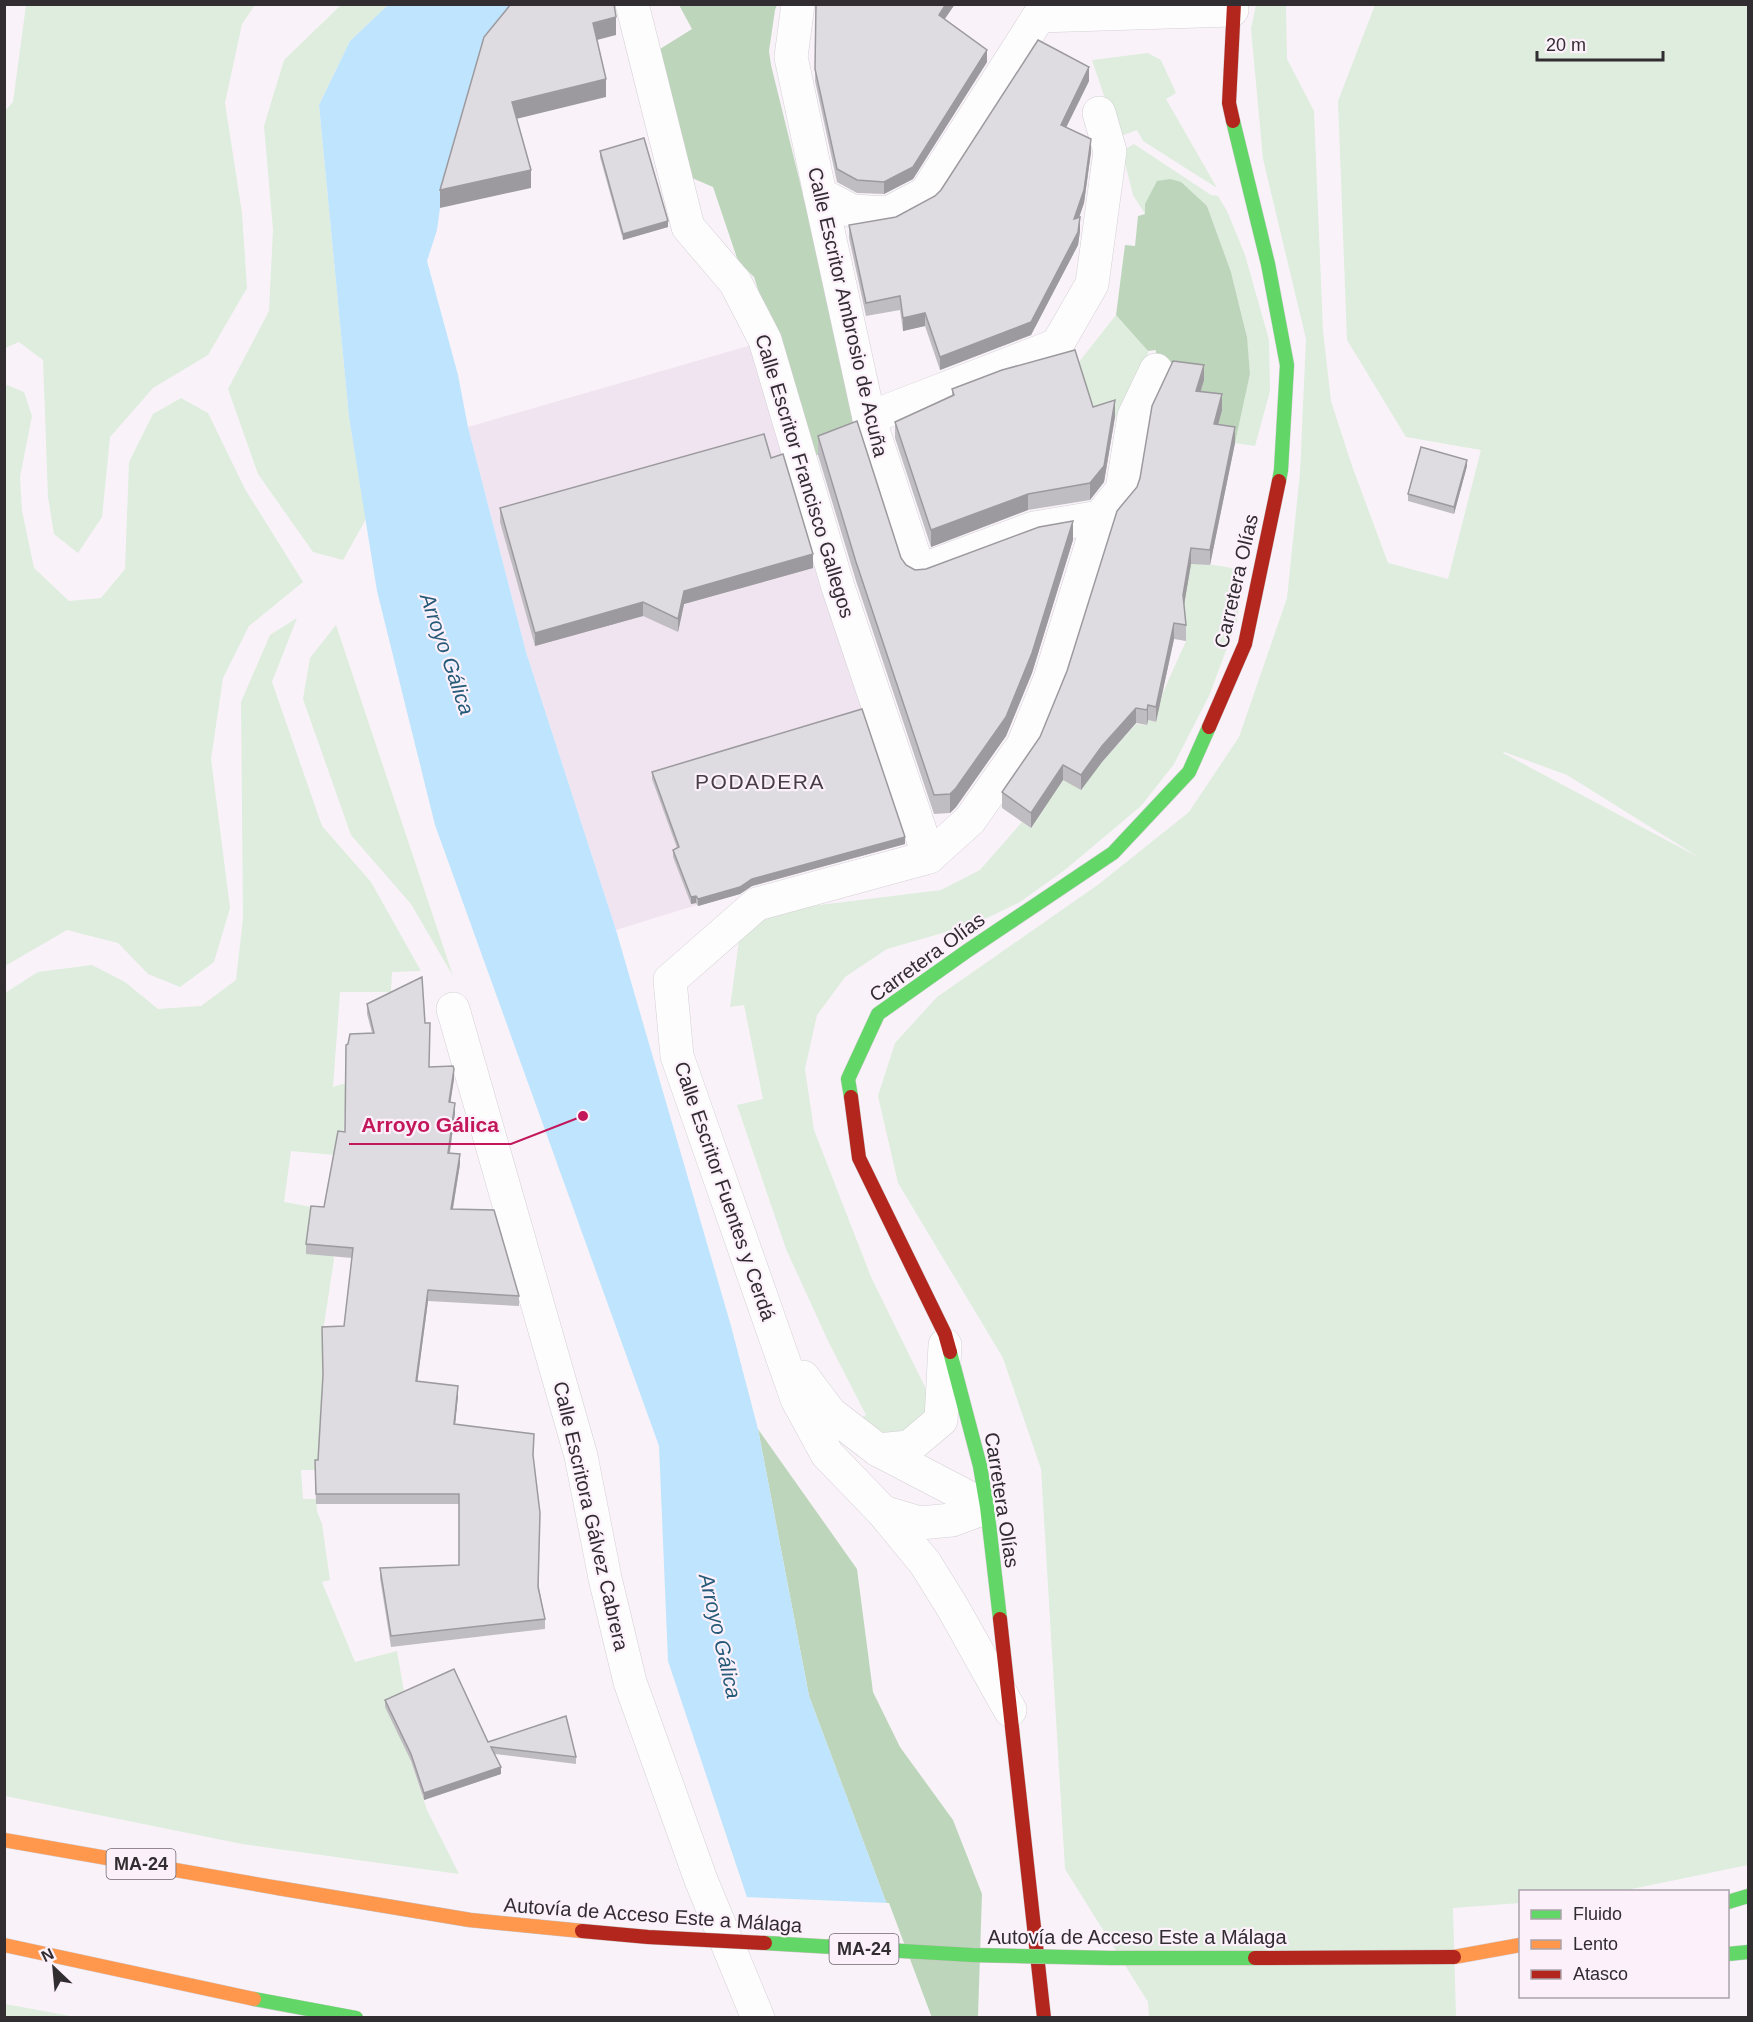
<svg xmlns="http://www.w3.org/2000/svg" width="1753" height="2022" viewBox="0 0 1753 2022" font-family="Arial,sans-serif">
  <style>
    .built { fill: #f0e4f0 }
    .green { fill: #deeddd; fill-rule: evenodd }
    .forest { fill: #bdd6bb }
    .water { fill: #bfe4fd }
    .pier { fill: #f9f3f9 }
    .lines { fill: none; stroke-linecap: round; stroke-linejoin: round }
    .street-casing { stroke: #d4d0d4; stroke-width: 34 }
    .fast-casing { stroke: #d4d0d4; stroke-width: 15 }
    .slow-casing { stroke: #d4d0d4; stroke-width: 15 }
    .jam-casing { stroke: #d4d0d4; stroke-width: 15 }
    .street { stroke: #fefdfe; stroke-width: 33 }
    .fast { stroke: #63d668; stroke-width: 14 }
    .slow { stroke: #ff974d; stroke-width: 14 }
    .jam { stroke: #b3261e; stroke-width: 14 }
    .fast-bridge-casing { stroke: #c9c0c0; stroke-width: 15; stroke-linecap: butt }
    .slow-bridge-casing { stroke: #c9c0c0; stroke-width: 15; stroke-linecap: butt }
    .jam-bridge-casing { stroke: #c9c0c0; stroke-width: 15; stroke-linecap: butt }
    .fast-bridge { stroke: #63d668; stroke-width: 14 }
    .slow-bridge { stroke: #ff974d; stroke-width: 14 }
    .jam-bridge { stroke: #b3261e; stroke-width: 14 }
    .wall { fill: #c0bdc2 }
    .shaded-wall { fill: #9c9a9e }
    .building { fill: #dfdce1; stroke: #9c9a9e; stroke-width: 1.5 }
    .labels { text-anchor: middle; stroke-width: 4.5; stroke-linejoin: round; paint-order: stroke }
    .shield { fill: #fcf0fb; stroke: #6e686e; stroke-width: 1.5 }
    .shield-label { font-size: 18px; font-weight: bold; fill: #312d31 }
    .street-label { font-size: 20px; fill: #312d31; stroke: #fcf0fb }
    .water-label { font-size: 21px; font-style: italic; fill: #265b78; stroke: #fcf0fb }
    .neighbourhood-label { font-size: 21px; letter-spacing: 1.5px; fill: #463d45; stroke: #fcf0fb }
    .leader { fill: none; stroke: #c2185b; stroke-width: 2 }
    .callout-dot { fill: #c2185b; stroke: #fcf0fb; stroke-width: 2 }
    .callout-label { font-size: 21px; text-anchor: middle; font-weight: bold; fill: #c2185b; stroke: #fcf0fb; stroke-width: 4.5; stroke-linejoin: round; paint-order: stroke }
  </style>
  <rect width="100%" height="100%" fill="#f9f3f9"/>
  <!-- built -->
  <polygon class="built" points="755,344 868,714 653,779 697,905 616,930 526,652 468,427"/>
  <!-- green -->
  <g class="green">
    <polygon points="26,5 255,5 242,24 225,103 242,213 247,288 208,355 153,388 110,437 102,517 78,553 54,534 48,497 43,360 19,342 5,348 5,111 13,102"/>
    <polygon points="341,5 388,5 350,41 319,105 349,417 366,519 343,560 313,552 258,474 228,389 269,311 273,230 264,126 284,60"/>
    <path d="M1256,5H1286L1287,59L1314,111L1323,331L1331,401L1351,463L1388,563L1448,579L1481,450L1406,437L1347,340L1338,101L1375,5H1748V1865L1622,1891L1520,1892V1903L1453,1908L1456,2017H1149L1148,2002L1065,1869L1041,1469L1003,1358L898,1183L878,1096L895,1043L937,997L1099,884L1189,812L1239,737L1287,598L1300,473L1306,339L1263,159L1251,29ZM1504,752L1567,775L1700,858L1503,753Z"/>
    <polygon points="1148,53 1161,60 1176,93 1166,99 1217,188 1143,141 1137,130 1118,137 1092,60"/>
    <polygon points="1134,144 1211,195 1218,196 1227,211 1245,255 1269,340 1270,391 1255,446 1235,443 1250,374 1246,332 1231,272 1207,206 1145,214 1133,195 1122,151"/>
    <polygon points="1116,315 1148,351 1147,373 1122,415 1093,423 1075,367"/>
    <polygon points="7,385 24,392 32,416 20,477 22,511 34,568 69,601 101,598 125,569 129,462 153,414 181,398 208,413 245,489 303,582 249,626 223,678 211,759 230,908 214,962 180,987 148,974 118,943 67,930 5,966 4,387"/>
    <polygon points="1169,558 1245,570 1237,621 1209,696 1174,764 1141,806 1066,869 1020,902 977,923 887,949 845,977 817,1015 805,1069 814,1130 871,1277 925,1387 928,1408 921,1420 895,1438 876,1432 857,1420 866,1415 829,1343 786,1249 737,1105 763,1099 744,1005 730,1007 739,941 771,911 941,890 980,870 1022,822 1031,828 1044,809 1058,778 1102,762 1136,724 1146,725 1148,720 1156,722 1161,697 1186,641"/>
    <polygon points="297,618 272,682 322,826 371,882 421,971 392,972 391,992 340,992 333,1087 346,1083 343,1142 335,1155 291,1151 284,1202 312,1207 334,1259 322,1338 323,1385 319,1470 301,1470 303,1499 316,1499 317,1511 322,1524 330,1580 322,1582 355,1662 397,1651 405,1698 410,1759 427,1810 459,1874 242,1844 5,1796 5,993 38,972 92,965 125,982 158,1009 201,1006 236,980 243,918 241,702 270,635"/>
    <polygon points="336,625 453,976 411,904 351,835 303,699 310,658"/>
    <polygon points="5,2004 76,2017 5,2017"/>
  </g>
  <!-- forest -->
  <g class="forest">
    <polygon points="679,5 777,5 775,10 769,51 771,65 863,438 812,457 754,277 738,261 713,187 685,175 660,49 692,29"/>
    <polygon points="1170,179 1181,182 1207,206 1231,272 1247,337 1250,374 1235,443 1214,440 1164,375 1168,358 1155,359 1156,350 1148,351 1116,315 1125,245 1135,246 1138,216 1145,214 1145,204 1157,181"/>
    <polygon points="758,1429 857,1569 873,1692 900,1747 953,1820 982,1894 978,2017 929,2017 809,1696"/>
  </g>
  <!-- water -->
  <polygon class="water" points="388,5 542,5 440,208 437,230 427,261 458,375 468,427 526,652 616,930 731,1326 758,1429 809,1696 929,2017 787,2017 668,1661 659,1446 435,825 377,591 349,417 319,105 350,41"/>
  <!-- pier -->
  <polygon class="pier" points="744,1897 889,1903 932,2018 784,2018"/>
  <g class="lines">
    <defs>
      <g id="street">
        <polyline points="632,4 688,227 735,282 765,340 838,587 929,857"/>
        <polyline points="798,4 791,57 820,194 869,418 919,571 1034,528 1100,517"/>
        <polyline points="820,194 852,211 888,213 926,193 1039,16 1232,10"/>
        <polyline points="869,418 1057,345 1092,284 1110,151 1099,113"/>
        <polyline points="453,1009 581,1456 605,1578 630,1682 701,1880 758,2018"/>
        <polyline points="803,1377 830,1413 878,1450 987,1507"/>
        <polyline points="878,1450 909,1447 941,1420 945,1345"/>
        <polyline points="883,1512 920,1523 952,1520 987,1507"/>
        <polyline points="1010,1710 953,1608 925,1563 883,1512 827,1454 797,1399 677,1056 670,980 757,904 929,857 970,820 1023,745 1050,679 1100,517 1122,490 1134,416 1156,370"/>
      </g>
      <g id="fast">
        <polyline points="1233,121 1268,264 1287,365 1281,470 1279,481"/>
        <polyline points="851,1097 848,1079 878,1014 967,951 1113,853 1189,772 1209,727"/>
        <polyline points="950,1352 980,1466 987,1507 1000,1619"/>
        <polyline points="1728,1902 1748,1896"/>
        <polyline points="1728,1954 1748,1952"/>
        <polyline points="254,1999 356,2018"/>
      </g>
      <g id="slow">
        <polyline points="4,1840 278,1888"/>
        <polyline points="4,1945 254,1999"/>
        <polyline points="1454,1957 1520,1945"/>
      </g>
      <g id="jam">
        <polyline points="1233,121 1229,103 1234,4"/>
        <polyline points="1209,727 1245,644 1279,481"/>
        <polyline points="851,1097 859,1158 945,1334 950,1352"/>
        <polyline points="1000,1619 1044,2018"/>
      </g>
    </defs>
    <!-- street casing -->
    <use href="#street" class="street-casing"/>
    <!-- fast casing -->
    <use href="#fast" class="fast-casing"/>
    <!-- slow casing -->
    <use href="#slow" class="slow-casing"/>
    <!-- jam casing -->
    <use href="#jam" class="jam-casing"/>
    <!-- street -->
    <use href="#street" class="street"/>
    <!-- fast -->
    <use href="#fast" class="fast"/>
    <!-- slow -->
    <use href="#slow" class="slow"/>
    <!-- jam -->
    <use href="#jam" class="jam"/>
    <defs>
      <polyline id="fast-bridge" points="765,1943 972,1955 1110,1958 1255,1958"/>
      <polyline id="slow-bridge" points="278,1888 470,1920 582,1931"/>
      <g id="jam-bridge">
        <polyline points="582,1931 648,1937 765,1943"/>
        <polyline points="1255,1958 1454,1957"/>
      </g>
    </defs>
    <!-- fast-bridge casing -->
    <use href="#fast-bridge" class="fast-bridge-casing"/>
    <!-- slow-bridge casing -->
    <use href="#slow-bridge" class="slow-bridge-casing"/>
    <!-- jam-bridge casing -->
    <use href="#jam-bridge" class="jam-bridge-casing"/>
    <!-- fast-bridge -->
    <use href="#fast-bridge" class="fast-bridge"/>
    <!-- slow-bridge -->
    <use href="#slow-bridge" class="slow-bridge"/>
    <!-- jam-bridge -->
    <use href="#jam-bridge" class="jam-bridge"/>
  </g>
  <!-- wall -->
  <g class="wall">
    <polygon points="816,4 955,4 945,19 987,62 913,179 884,194 857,193 837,182 815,81"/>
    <polygon points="1089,81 1066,127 1091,152 1084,203 1079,218 1080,231 1078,245 1031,335 940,370 925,326 903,331 900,310 866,316 849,238 849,225 896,217 935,196"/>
    <polygon points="600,151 668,227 623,240 600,157"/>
    <polygon points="1204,380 1201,391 1222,410 1218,425 1235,443 1210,565 1191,564 1184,605 1186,625 1186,641 1174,639 1156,722 1148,720 1147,725 1136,723 1102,762 1081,790 1063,780 1031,828 1002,808 1002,792 1040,737 1067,671 1137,487"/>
    <polygon points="952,389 1093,407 1115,417 1104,482 1090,500 1028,510 931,547 895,438 895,422 952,395"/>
    <polygon points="818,436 906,565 915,570 926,569 1073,540 1032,673 1006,736 956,807 950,813 934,814 856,581 818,455"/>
    <polygon points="771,458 813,568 684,604 678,632 643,616 535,646 500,522 500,508"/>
    <polygon points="1467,466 1454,514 1408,501 1408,494"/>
    <polygon points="652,772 905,844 752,886 740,894 698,906 696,903 691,904 673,857 673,850 677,848 652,779"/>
    <polygon points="367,1004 429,1067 454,1079 450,1102 455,1113 450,1153 460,1164 453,1209 519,1296 519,1306 428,1301 417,1382 458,1396 455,1425 534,1444 533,1458 539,1587 545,1619 545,1629 391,1647 380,1578 380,1568 459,1565 459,1504 316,1504 315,1460 318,1460 344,1326 352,1258 306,1254 306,1244 324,1207 345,1132 348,1044 372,1033 367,1014"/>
    <polygon points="385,1700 488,1742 576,1757 576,1764 495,1754 501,1774 424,1800 411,1761 385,1707"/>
  </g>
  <!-- shaded-wall -->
  <g class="shaded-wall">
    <polygon points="946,4 955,4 939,27 939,15"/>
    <polygon points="616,17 616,35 593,41 593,23"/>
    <polygon points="987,50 987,62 913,179 884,194 884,182"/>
    <polygon points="1089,67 1089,81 1061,138 1061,125"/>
    <polygon points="606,79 606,97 512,120 512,102"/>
    <polygon points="1091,139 1091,152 1084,203 1074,232 1074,219"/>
    <polygon points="531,170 531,188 440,208 440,190"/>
    <polygon points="1080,217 1080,231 1078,245 1031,335 940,370 940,357"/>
    <polygon points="668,221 668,227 623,240 623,234"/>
    <polygon points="925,313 925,326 903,331 903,318"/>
    <polygon points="1204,365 1204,380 1196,406 1196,391"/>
    <polygon points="1222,394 1222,410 1214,440 1214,424"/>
    <polygon points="1115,400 1115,417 1104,482 1090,500 1090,483"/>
    <polygon points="1235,427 1235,443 1210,565 1210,550"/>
    <polygon points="1467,460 1467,466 1454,514 1454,507"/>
    <polygon points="1028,494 1028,510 931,547 931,530"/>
    <polygon points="1073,521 1073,540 1032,673 1006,736 956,807 950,813 950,794"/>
    <polygon points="1191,548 1191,564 1183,611 1183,595"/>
    <polygon points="813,554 813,568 684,604 678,632 678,619 684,591"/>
    <polygon points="643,602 643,616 535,646 535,633"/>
    <polygon points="1174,623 1174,639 1156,722 1156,707"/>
    <polygon points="1148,705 1148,720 1147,725 1147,710"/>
    <polygon points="1136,708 1136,723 1102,762 1081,790 1081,775 1102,746"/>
    <polygon points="1063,765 1063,780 1031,828 1031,813"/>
    <polygon points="905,837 905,844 752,886 740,894 698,906 698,899 752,879"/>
    <polygon points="696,896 696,903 691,904 691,897"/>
    <polygon points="454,1069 454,1079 449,1112 449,1102"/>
    <polygon points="455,1103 455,1113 448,1163 448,1153"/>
    <polygon points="460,1154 460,1164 451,1219 451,1209"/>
    <polygon points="428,1290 428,1301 416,1392 416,1381"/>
    <polygon points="458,1386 458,1396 454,1435 454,1424"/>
    <polygon points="501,1767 501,1774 424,1800 424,1793"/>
  </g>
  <!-- building -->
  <g class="building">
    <polygon points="511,4 614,4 616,17 593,23 606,79 512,102 531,170 440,190 484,37"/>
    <polygon points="816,4 946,4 939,15 987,50 913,167 884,182 857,180 837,169 815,69"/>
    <polygon points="1038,40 1089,67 1061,125 1091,139 1084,190 1074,219 1080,217 1078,232 1031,322 940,357 925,313 903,318 900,296 866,303 849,225 896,217 935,196 941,190"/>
    <polygon points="644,138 668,221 623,234 600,151"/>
    <polygon points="1075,350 1093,407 1115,400 1104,466 1090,483 1028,494 931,530 895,422 954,395 952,389 1002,370"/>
    <polygon points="1173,361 1204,365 1196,391 1222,394 1214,424 1235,427 1210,550 1191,548 1183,595 1186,625 1174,623 1156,707 1148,705 1147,710 1136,708 1102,746 1081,775 1063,765 1031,813 1002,792 1040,737 1067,671 1117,511 1137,487 1140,478 1152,406"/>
    <polygon points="857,421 901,558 906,565 915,570 926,569 1039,527 1073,521 1032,653 1006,717 956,788 950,794 934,795 856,562 818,436"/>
    <polygon points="764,434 771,458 783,454 813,554 684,591 678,619 643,602 535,633 500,508"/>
    <polygon points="1421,447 1467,460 1454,507 1408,494"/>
    <polygon points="862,709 905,837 752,879 740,887 698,899 696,896 691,897 673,850 679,847 652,772"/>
    <polygon points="422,977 425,1023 430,1023 429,1067 453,1066 454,1069 449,1102 455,1103 448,1153 460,1154 451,1209 494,1210 519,1296 428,1290 416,1381 458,1386 454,1424 534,1434 533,1455 540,1513 538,1587 545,1619 391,1636 380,1568 459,1565 459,1494 316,1494 315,1460 318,1460 323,1375 322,1327 344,1326 353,1248 306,1244 311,1206 324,1207 338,1131 345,1132 346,1045 348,1044 350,1034 374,1033 367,1004"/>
    <polygon points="454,1669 488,1742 566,1716 576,1757 491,1747 501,1767 424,1793 411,1754 385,1700"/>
  </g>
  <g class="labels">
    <!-- shield labels -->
    <g class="shield">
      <rect x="106.5" y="1849" width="69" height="30" rx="4.5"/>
      <rect x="829.5" y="1934" width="69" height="30" rx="4.5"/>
    </g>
    <g class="shield-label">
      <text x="141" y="1870">MA-24</text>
      <text x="864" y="1955">MA-24</text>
    </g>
    <!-- street labels -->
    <g class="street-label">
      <text transform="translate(848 312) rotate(77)" y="7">Calle Escritor Ambrosio de Acuña</text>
      <text transform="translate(805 476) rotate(73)" y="7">Calle Escritor Francisco Gallegos</text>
      <text transform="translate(1236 581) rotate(-77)" y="7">Carretera Olías</text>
      <text transform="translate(927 957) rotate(-36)" y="7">Carretera Olías</text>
      <text transform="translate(725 1191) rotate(71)" y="7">Calle Escritor Fuentes y Cerdá</text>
      <text transform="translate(1002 1500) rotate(81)" y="7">Carretera Olías</text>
      <text transform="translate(591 1516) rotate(77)" y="7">Calle Escritora Gálvez Cabrera</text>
      <text transform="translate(653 1915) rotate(4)" y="7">Autovía de Acceso Este a Málaga</text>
      <text x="1137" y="1944">Autovía de Acceso Este a Málaga</text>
    </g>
    <!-- water labels -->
    <g class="water-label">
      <text transform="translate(447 654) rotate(71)" y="7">Arroyo Gálica</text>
      <text transform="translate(720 1636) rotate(77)" y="7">Arroyo Gálica</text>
    </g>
    <!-- neighbourhood labels -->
    <g class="neighbourhood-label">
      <text x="760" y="789">PODADERA</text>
    </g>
  </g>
  <!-- callouts -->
  <path class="leader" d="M583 1116L511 1144H349"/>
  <circle class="callout-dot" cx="583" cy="1116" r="6"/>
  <g class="callout-label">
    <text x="430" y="1132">Arroyo Gálica</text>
  </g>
  <!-- border -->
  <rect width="1753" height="2022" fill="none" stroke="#312d31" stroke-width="12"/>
  <!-- legend -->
  <rect x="1519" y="1890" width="210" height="108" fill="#fcf0fb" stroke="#aba2aa" stroke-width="1.5"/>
  <rect x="1531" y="1910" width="30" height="9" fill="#63d668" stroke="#aba2aa" stroke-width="1.5"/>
  <text x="1573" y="1920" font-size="18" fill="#312d31">Fluido</text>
  <rect x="1531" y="1940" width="30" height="9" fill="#ff974d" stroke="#aba2aa" stroke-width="1.5"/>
  <text x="1573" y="1950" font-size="18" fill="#312d31">Lento</text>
  <rect x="1531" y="1970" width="30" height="9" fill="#b3261e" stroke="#aba2aa" stroke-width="1.5"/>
  <text x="1573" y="1980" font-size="18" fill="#312d31">Atasco</text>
  <!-- north arrow -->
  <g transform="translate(54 1968) rotate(334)" stroke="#fcf0fb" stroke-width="4.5" paint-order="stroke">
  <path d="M0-4.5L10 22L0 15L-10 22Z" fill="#312d31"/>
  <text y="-9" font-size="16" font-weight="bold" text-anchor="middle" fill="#312d31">N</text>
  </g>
  <!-- scale -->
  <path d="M1537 51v9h126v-9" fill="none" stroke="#312d31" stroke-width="3"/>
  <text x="1546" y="51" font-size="18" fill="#312d31" stroke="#fcf0fb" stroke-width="4.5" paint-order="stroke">20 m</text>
</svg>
